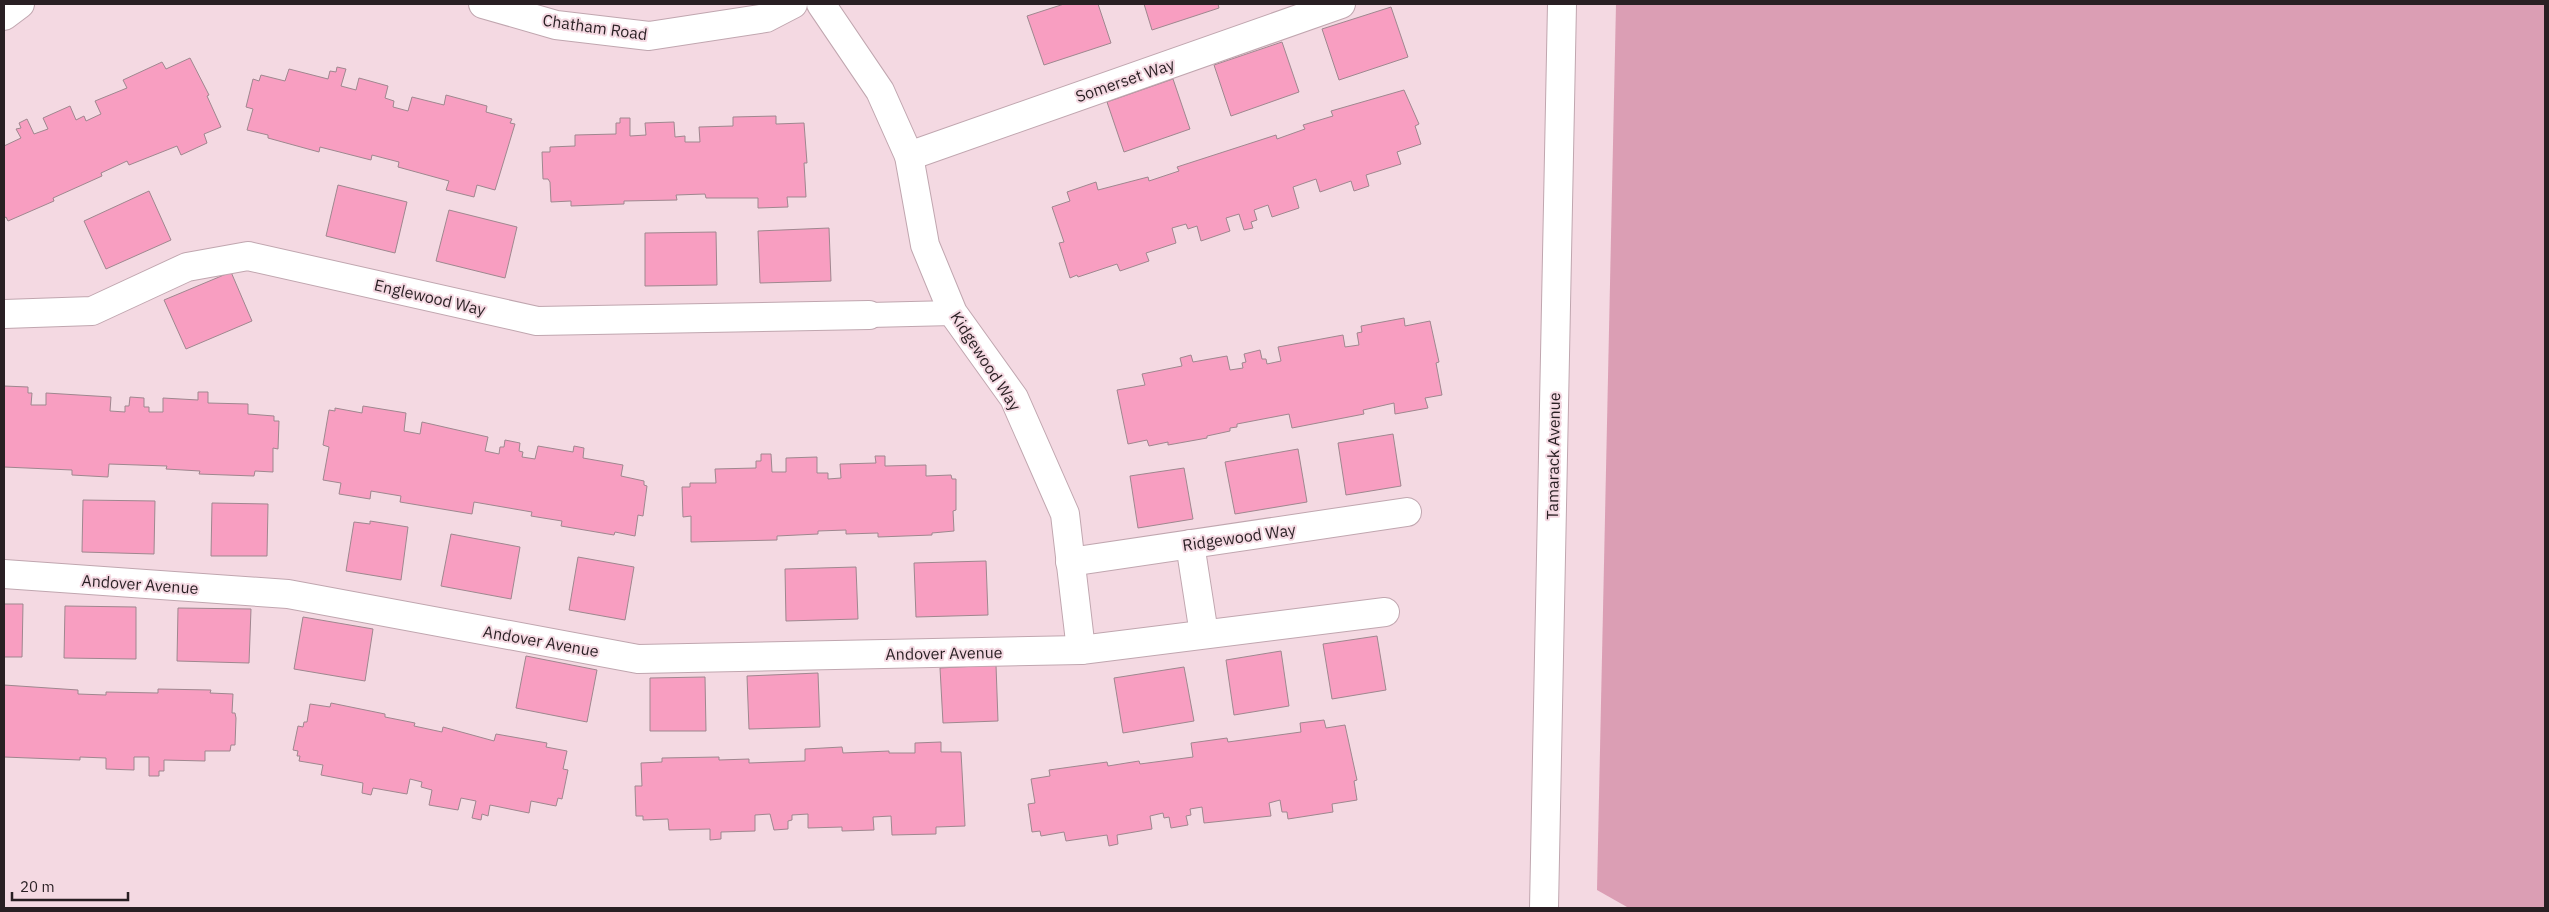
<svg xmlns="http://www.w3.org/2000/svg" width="2549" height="912" viewBox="0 0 2549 912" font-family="'IBM Plex Sans',sans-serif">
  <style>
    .green { fill: #db9eb4 }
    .building { fill: #f89ec1; stroke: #9f878f }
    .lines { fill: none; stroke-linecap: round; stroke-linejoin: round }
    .lane-casing { stroke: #c0a6af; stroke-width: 26 }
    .street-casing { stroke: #c0a6af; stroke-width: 30 }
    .secondary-casing { stroke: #c0a6af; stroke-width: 30 }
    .lane { stroke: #fff; stroke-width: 24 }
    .street { stroke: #fff; stroke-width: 28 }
    .secondary { stroke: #fff; stroke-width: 28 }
    .labels { text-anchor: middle; stroke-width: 4; stroke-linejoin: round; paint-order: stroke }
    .street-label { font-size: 16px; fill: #291f23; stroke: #f4d9e2 }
  </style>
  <rect width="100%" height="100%" fill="#f4d9e2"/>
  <!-- green -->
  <polygon class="green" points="1616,4 2545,4 2545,908 1655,908 1627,907 1597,890"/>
  <!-- building -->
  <g class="building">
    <polygon points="1064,4 1098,4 1111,43 1044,65 1027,16"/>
    <polygon points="1144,4 1218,4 1219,8 1152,30"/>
    <polygon points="1391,7 1408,57 1339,80 1322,29"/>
    <polygon points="1282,42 1299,92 1231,116 1214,65"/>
    <polygon points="190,58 209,95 207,96 221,127 204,134 207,143 181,155 177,146 129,165 127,161 101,173 102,176 53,198 54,201 8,221 6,217 4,218 4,146 21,138 16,129 21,128 19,123 27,119 34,134 48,129 43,118 70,106 76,120 84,116 86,121 101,114 95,101 127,88 123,80 162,62 166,69"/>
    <polygon points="337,67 346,69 341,86 356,90 359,78 388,86 385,98 394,101 393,107 408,111 412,97 444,105 446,95 487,106 486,112 512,119 510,123 515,124 495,190 477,185 474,197 446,190 449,181 398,167 399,162 372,155 371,160 320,147 319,152 268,138 268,135 247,130 253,109 246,107 253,79 259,81 261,75 285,81 289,69 328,79 330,71 336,72"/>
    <polygon points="1173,79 1190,129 1124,152 1107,102"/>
    <polygon points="1404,90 1419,124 1415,126 1421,144 1397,152 1401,164 1366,175 1369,186 1354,191 1351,181 1320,192 1316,179 1293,187 1299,208 1272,217 1268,205 1254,210 1257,220 1251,222 1253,228 1244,230 1239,214 1226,218 1230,231 1201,241 1197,226 1188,229 1186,224 1172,228 1176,243 1146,253 1149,261 1120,271 1117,264 1078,277 1077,275 1070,278 1059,243 1064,242 1052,207 1070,201 1067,192 1096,182 1098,190 1148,177 1149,181 1179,171 1177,167 1276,135 1277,139 1305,129 1303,125 1333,116 1331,111"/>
    <polygon points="776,116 776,124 804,123 807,163 804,163 806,197 787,197 788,207 758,208 758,198 706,198 705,194 676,195 677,200 624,201 624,204 571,206 571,201 551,202 550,182 548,179 543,179 542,152 550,152 550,147 575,146 575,135 616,134 616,123 620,123 620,118 630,118 630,136 646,135 645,123 674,122 675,137 685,136 685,142 700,142 699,127 733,126 733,117"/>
    <polygon points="338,185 407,202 395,253 326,236"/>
    <polygon points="149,191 171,240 106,269 84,221"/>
    <polygon points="449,210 517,227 505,278 436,261"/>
    <polygon points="829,228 831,281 760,283 758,231"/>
    <polygon points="716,232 717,285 645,286 645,233"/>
    <polygon points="231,272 252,321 186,349 164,300"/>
    <polygon points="1404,318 1405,326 1430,321 1439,362 1436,363 1442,395 1425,398 1428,408 1395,414 1394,403 1363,410 1364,414 1292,428 1289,414 1237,424 1237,427 1230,428 1230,431 1207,436 1207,438 1168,445 1168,442 1149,446 1147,440 1128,444 1117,390 1145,385 1142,374 1182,366 1180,358 1191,355 1193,362 1227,356 1230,370 1243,368 1242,363 1246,362 1244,354 1260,350 1262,359 1266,359 1267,364 1281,361 1278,347 1343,335 1345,347 1359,345 1357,333 1362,332 1361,326"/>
    <polygon points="4,386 28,387 28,393 32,393 31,405 46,405 46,393 111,397 110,411 125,412 125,406 129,406 130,397 144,398 144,407 149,407 149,412 163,412 163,398 198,400 198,392 208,392 208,403 248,404 248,414 274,416 274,421 279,421 278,449 273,448 273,472 255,471 254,476 199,474 200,471 166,469 167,466 109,464 108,477 72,475 72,470 4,467"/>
    <polygon points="363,406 406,413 404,431 420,434 422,422 488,437 485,451 499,454 500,447 504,447 505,440 520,443 519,451 523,452 522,457 535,459 538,446 573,452 574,446 584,448 583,458 623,465 621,476 644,481 644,485 647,486 643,516 638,515 635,536 615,532 614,535 561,526 562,521 531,516 532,512 474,502 472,514 400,502 401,496 371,491 370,499 339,494 341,483 323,480 329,447 323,445 329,410 335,411 335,408 362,413"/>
    <polygon points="1393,434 1401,486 1346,495 1338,443"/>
    <polygon points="1298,449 1307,502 1235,514 1225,462"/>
    <polygon points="761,454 771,454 772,472 786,472 786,458 817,457 817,473 828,473 828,479 841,478 840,464 876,463 875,456 885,456 885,466 926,465 926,476 951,475 952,479 956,479 956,510 953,511 954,531 932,533 932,535 878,537 878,533 846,534 846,530 818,531 818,534 777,536 777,540 691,542 691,516 683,517 682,487 690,487 690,483 716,483 715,469 756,468 756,461 761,461"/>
    <polygon points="1184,468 1193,519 1138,528 1130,476"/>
    <polygon points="83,500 155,501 154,554 82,552"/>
    <polygon points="212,503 268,504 267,556 211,556"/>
    <polygon points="370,521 408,527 401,580 346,571 354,522 370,524"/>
    <polygon points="451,534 520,547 511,599 441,586"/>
    <polygon points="578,557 634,567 625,620 569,610"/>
    <polygon points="986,561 988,615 916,617 914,563"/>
    <polygon points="856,567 858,619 786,621 785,569"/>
    <polygon points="4,604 23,604 22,657 4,657"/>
    <polygon points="65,606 136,607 136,659 64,658"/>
    <polygon points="178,608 251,609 249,663 177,661"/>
    <polygon points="303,617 373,629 365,681 294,669"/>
    <polygon points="1377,636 1386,690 1332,699 1323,644"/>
    <polygon points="1281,651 1289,706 1234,715 1226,660"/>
    <polygon points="526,656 597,670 587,722 516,708"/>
    <polygon points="996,665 998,721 943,723 940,668"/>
    <polygon points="1184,667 1194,721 1123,733 1114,678"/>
    <polygon points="818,673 820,727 749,729 747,676"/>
    <polygon points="705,677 706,731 650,731 650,678"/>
    <polygon points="4,685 78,690 78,694 106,695 106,692 158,693 158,689 211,690 210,693 233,694 232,713 235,713 236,718 235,745 231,745 230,751 205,751 205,761 164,760 164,771 159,771 159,776 149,776 149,757 134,757 134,770 106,769 106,758 80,757 80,760 4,757"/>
    <polygon points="331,703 385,714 385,717 415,723 414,726 442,732 443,727 494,741 496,734 547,743 546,747 567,751 563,769 568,770 562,799 558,798 556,806 531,801 529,813 490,805 488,816 482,814 481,820 472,818 476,801 461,798 458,810 429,805 432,790 421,787 422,782 410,779 407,794 373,788 371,795 362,793 363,783 321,775 323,765 299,761 300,756 297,756 298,751 293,750 298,726 303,727 304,722 307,722 310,704 330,707"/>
    <polygon points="1324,720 1326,728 1345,725 1357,780 1354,781 1357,800 1332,804 1333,812 1288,819 1287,812 1282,812 1280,800 1269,803 1271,816 1204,823 1202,807 1190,809 1191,815 1186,816 1188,825 1171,828 1169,817 1164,818 1163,813 1150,816 1152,829 1117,835 1118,844 1109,846 1107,835 1066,841 1064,832 1041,836 1040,831 1032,832 1028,804 1035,803 1031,779 1050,776 1049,770 1107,762 1108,766 1139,761 1140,764 1193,757 1191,743 1227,738 1228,742 1301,732 1300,723"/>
    <polygon points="941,742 941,752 961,752 965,826 936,827 936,834 892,835 891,816 873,817 874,830 842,831 842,827 808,828 808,814 792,815 792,820 788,821 788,829 774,830 770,814 755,815 755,831 721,832 721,839 710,840 710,829 669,830 668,819 643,820 643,816 636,816 635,786 642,786 641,763 662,762 662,758 719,757 719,760 749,759 749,763 805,761 805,749 842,747 843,753 889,751 889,753 915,753 915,743"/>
  </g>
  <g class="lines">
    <defs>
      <polyline id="lane" points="869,315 953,313"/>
      <g id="street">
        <polyline points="483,4 556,25 649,36 766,18 793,4"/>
        <polyline points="821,4 880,91 909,156 925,245 953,313 1014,398 1065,514 1081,650"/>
        <polyline points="4,16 20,4"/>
        <polyline points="909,156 1341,4"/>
        <polyline points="4,314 92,311 187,267 248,256 537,321 869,315"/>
        <polyline points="1190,544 1204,634"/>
        <polyline points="1070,562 1407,512"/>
        <polyline points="4,574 288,594 638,659 1081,650 1385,612"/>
      </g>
      <polyline id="secondary" points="1544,908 1562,4"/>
    </defs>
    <!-- lane casing -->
    <use href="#lane" class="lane-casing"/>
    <!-- street casing -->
    <use href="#street" class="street-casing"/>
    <!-- secondary casing -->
    <use href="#secondary" class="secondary-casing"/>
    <!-- lane -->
    <use href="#lane" class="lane"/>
    <!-- street -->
    <use href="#street" class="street"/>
    <!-- secondary -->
    <use href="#secondary" class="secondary"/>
  </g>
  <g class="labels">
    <!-- street labels -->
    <g class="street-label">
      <text transform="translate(595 27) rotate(8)" y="6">Chatham Road</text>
      <text transform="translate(1125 80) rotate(-19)" y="6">Somerset Way</text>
      <text transform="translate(430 297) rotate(13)" y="6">Englewood Way</text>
      <text transform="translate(986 361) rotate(57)" y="6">Kidgewood Way</text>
      <text transform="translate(1553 456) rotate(-89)" y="6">Tamarack Avenue</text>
      <text transform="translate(1239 537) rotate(-8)" y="6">Ridgewood Way</text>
      <text transform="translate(140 584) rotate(4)" y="6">Andover Avenue</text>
      <text transform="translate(541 641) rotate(10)" y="6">Andover Avenue</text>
      <text transform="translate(944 653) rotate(-1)" y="6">Andover Avenue</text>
    </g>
  </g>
  <!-- border -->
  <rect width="2549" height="912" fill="none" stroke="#291f23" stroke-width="10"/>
  <!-- scale -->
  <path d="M12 892v8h116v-8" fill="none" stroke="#291f23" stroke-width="2.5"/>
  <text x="20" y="892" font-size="15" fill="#291f23" stroke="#f4d9e2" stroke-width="4" paint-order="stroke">20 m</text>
</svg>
